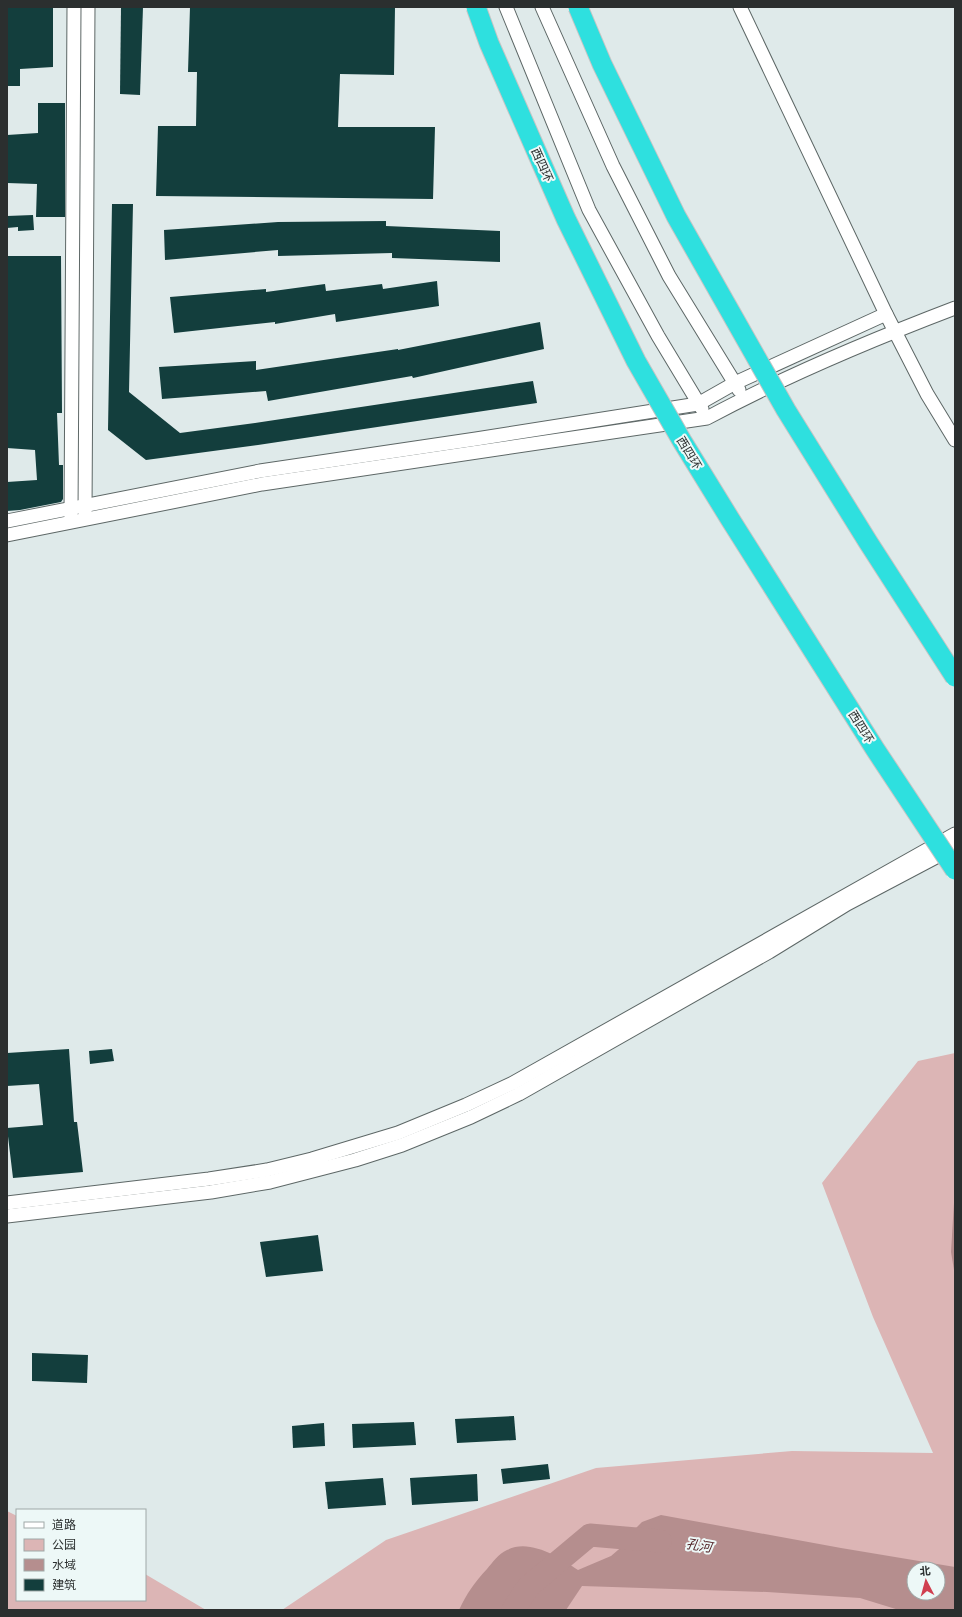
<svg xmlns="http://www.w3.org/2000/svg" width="962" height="1617" viewBox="0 0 962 1617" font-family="'Archivo Narrow','Noto Sans SC',sans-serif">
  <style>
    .green { fill: #dcb5b5; fill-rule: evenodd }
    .water { fill: #b58e8e; fill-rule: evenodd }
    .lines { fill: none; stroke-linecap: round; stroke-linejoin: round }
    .river { stroke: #b58e8e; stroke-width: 23 }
    .building { fill: #133e3d }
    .minor-casing { stroke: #5d6766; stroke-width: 15 }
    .minor { stroke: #fff; stroke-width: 13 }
    .highway-bridge-casing { stroke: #c4c5c5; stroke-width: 21; stroke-linecap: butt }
    .highway-bridge { stroke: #2ee0df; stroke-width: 19 }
    .labels { text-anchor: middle; stroke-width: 4; stroke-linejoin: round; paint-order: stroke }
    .street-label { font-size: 12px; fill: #2b2f2f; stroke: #edf8f7 }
    .water-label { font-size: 13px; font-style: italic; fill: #4f1c20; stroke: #edf8f7 }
  </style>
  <rect width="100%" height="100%" fill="#dfeaea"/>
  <!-- green -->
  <g class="green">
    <path d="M955,1053V1610H282L386,1540L596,1468L792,1451L933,1453L873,1317L822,1183L918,1061ZM914,1569H938V1593H914Z"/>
    <polygon points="7,1511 17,1516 17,1600 145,1600 145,1574 206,1610 7,1610"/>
  </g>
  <!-- water -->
  <g class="water">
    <polygon points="955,1186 955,1276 951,1252"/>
    <path d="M661,1515L841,1548L955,1567V1610H899L860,1598L767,1592L582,1586L566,1610H459C467,1593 474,1583 487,1569C493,1562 498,1554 507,1550C530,1538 560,1558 578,1570L611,1556L625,1544L632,1532L642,1522ZM914,1569H938V1593H914Z"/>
  </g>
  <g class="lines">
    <!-- river -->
    <polyline class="river" points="513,1610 529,1586 590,1535 660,1541"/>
  </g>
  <!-- building -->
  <g class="building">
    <polygon points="7,7 53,7 53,67 20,69 20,86 7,86"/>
    <polygon points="121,7 143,7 140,95 120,94"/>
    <polygon points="190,7 395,7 394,75 340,74 338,127 435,127 433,199 156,196 158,126 196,126 197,72 188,72"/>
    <polygon points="38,103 65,103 65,217 36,217 37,184 7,183 7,135 38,133"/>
    <polygon points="112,204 133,204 129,392 180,433 255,423 533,381 537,403 258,445 146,460 108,430"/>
    <polygon points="33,215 34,230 18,231 18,227 7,228 7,216"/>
    <polygon points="386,221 386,226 500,231 500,262 392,258 392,253 278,256 278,250 165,260 164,230 278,222"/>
    <polygon points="7,256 61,256 62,413 57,413 59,465 63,465 63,499 61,502 20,510 7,511 7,482 37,480 35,450 7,448"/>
    <polygon points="437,281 439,306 336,322 335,314 275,324 275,322 174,333 170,297 266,289 266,292 325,284 326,291 382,284 383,289"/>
    <polygon points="540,322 544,349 413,378 412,376 268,401 266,391 162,399 159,367 256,361 256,370 398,349 398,350"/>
    <polygon points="69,1049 74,1122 77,1122 83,1172 13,1178 7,1128 43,1125 39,1084 7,1086 7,1053"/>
    <polygon points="112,1049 114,1061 90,1064 89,1051"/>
    <polygon points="318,1235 323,1271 266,1277 260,1242"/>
    <polygon points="32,1353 88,1355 87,1383 32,1381"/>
    <polygon points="514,1416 516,1440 457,1443 455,1419"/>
    <polygon points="414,1422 416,1445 353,1448 352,1424"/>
    <polygon points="324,1423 325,1446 293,1448 292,1426"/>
    <polygon points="548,1464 550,1479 503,1484 501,1469"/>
    <polygon points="477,1474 478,1501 412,1505 410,1478"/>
    <polygon points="383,1478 386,1505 328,1509 325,1482"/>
  </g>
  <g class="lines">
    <defs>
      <g id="minor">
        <polyline points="506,7 589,210 658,336 702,409"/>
        <polyline points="542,7 613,166 669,276 739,390"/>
        <polyline points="740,7 886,314 927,394 955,440"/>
        <polyline points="85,513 88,7"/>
        <polyline points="71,517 74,7"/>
        <polyline points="7,521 260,471 476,439 698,404 735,383 886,314"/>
        <path d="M7,535L262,484L707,418C787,375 871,340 955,308"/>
        <polyline points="7,1203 209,1179 267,1170 312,1159 398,1133 466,1105 513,1083 955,834"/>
        <polyline points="7,1216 211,1192 270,1182 355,1160 402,1145 471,1117 519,1094 769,952 847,904 955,847"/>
      </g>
    </defs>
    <!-- minor casing -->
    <use href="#minor" class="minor-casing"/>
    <!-- minor -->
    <use href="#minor" class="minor"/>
    <defs>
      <g id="highway-bridge">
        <polyline points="476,7 489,43 566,219 636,361 682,441 730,519 875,749 955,870"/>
        <polyline points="578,7 602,64 676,216 786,410 868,542 955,677"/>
      </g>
    </defs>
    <!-- highway-bridge casing -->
    <use href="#highway-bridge" class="highway-bridge-casing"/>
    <!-- highway-bridge -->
    <use href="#highway-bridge" class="highway-bridge"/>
  </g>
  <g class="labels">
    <!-- street labels -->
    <g class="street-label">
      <text transform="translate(542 165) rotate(66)" y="4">西四环</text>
      <text transform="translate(689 453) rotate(59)" y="4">西四环</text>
      <text transform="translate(861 727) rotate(58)" y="4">西四环</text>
    </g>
    <!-- water labels -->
    <g class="water-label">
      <text transform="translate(699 1545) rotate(9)" y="5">孔河</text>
    </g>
  </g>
  <!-- border -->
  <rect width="962" height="1617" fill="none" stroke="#2b2f2f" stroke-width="16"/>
  <!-- legend -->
  <rect x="16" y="1509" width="130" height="92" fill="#edf8f7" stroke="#9fa8a7"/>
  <rect x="24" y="1522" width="20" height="6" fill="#ffffff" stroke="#9fa8a7"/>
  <text x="52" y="1529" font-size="12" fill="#2b2f2f">道路</text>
  <rect x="24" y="1539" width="20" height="12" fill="#dcb5b5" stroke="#9fa8a7"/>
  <text x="52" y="1549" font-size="12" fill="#2b2f2f">公园</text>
  <rect x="24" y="1559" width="20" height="12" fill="#b58e8e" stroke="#9fa8a7"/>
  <text x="52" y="1569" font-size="12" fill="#2b2f2f">水域</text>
  <rect x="24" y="1579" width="20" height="12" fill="#133e3d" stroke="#9fa8a7"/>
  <text x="52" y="1589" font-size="12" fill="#2b2f2f">建筑</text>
  <!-- north arrow -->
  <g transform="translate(926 1581) rotate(354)"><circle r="19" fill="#edf8f7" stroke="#9fa8a7"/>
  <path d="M0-3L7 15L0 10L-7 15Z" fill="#d03f4f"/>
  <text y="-6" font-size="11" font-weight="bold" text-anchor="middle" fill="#2b2f2f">北</text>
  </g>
</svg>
